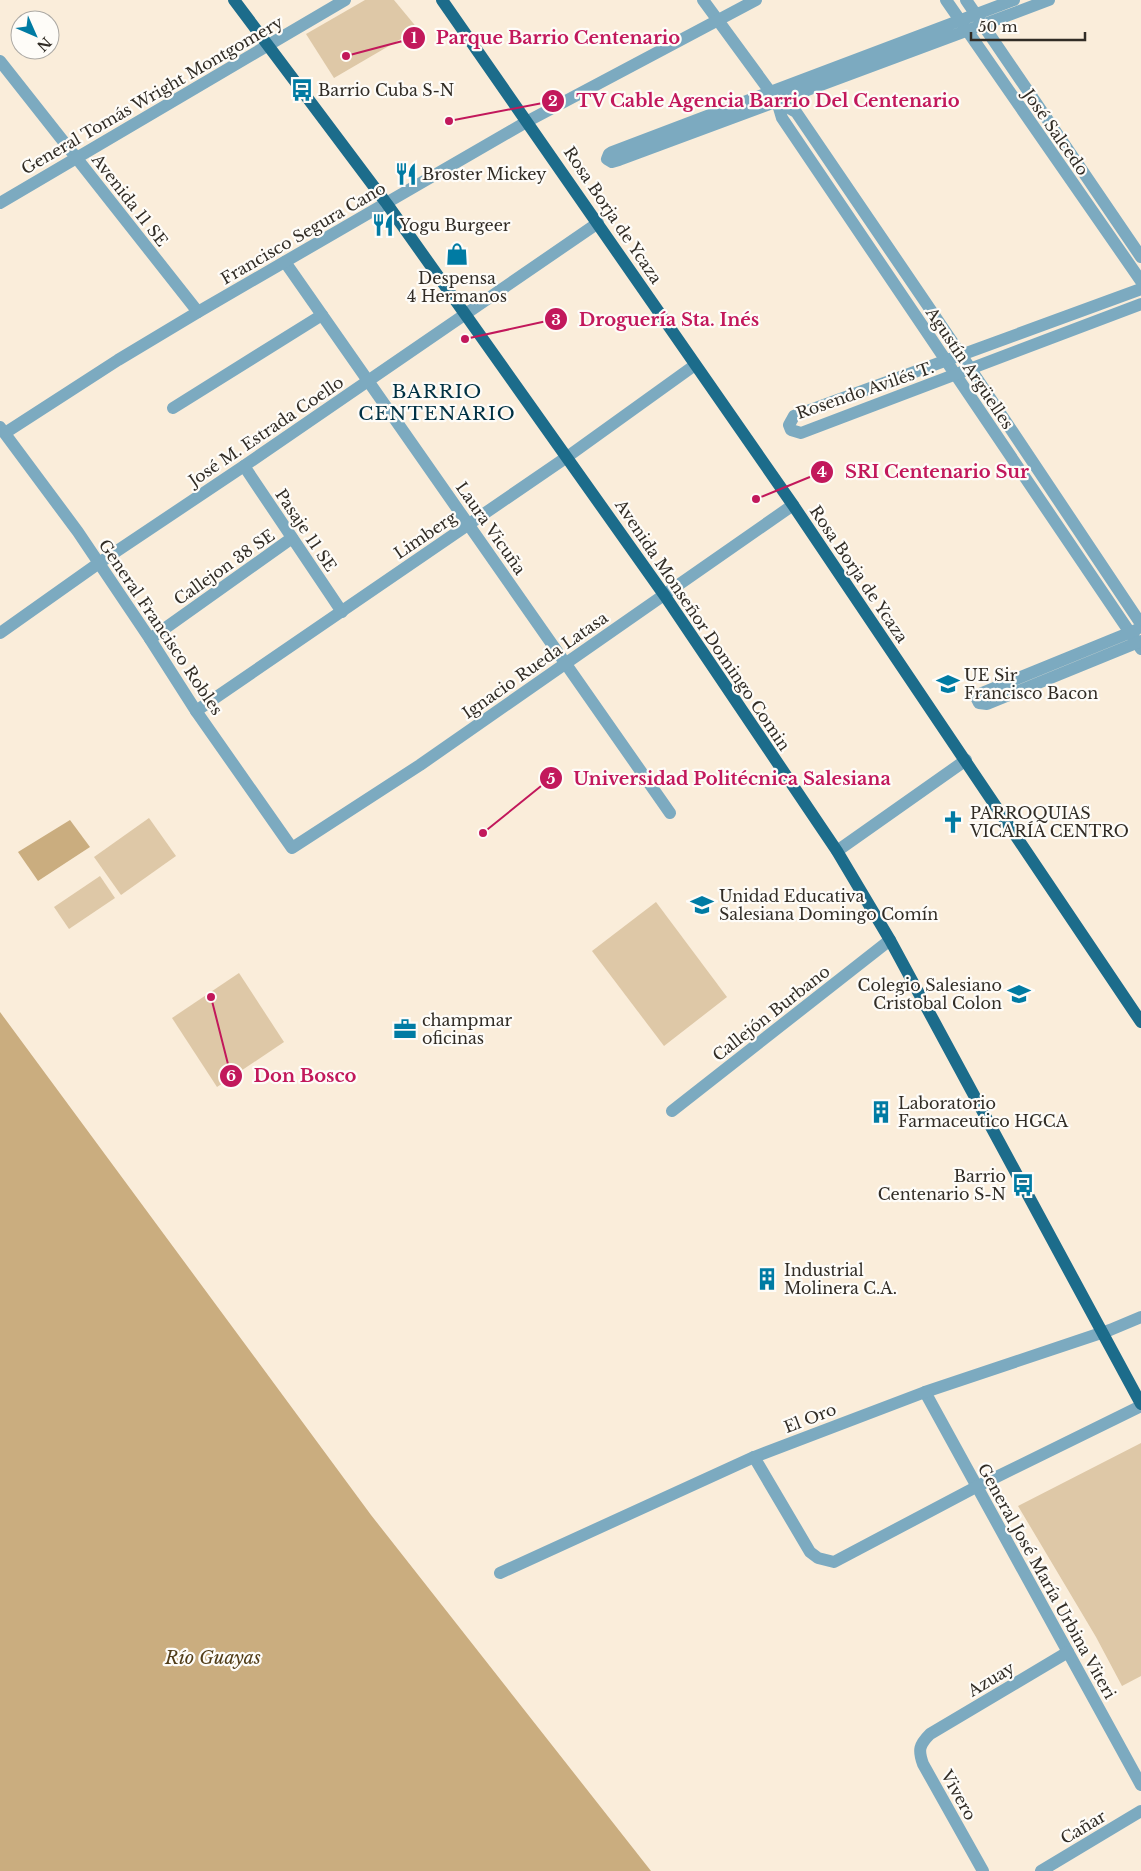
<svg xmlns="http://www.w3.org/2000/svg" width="1141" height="1871" viewBox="0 0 1141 1871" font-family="'Libre Baskerville',serif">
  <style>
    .green { fill: #dec8a7 }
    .water { fill: #caad7f }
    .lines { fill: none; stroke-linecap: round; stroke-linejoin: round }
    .minor { stroke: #7caac0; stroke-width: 12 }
    .major { stroke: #1c6c8b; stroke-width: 12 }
    .labels { text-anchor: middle; stroke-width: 4.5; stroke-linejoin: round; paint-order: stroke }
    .poi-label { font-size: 16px; fill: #312c25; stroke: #fefcf8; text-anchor: start }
    .street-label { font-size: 16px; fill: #312c25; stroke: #fefcf8 }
    .water-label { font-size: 18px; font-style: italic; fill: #513c17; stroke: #fefcf8 }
    .quarter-label { font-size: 19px; letter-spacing: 1px; fill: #003143; stroke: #fefcf8 }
    .leader { fill: none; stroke: #c2185b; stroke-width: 2 }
    .callout-dot { fill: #c2185b; stroke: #fefcf8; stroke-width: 2 }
    .mark-label { font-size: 15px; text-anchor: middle; font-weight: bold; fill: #fff }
    .callout-label { font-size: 18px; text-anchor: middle; font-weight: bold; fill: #c2185b; stroke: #fefcf8; stroke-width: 4.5; stroke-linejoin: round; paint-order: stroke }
  </style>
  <rect width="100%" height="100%" fill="#faedda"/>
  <!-- green -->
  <g class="green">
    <polygon points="365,0 394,0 418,29 334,78 306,34"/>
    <polygon points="149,818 176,856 121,895 94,857"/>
    <polygon points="100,876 115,898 69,929 54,907"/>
    <polygon points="656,902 727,997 664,1046 592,951"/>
    <polygon points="239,973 284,1042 217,1087 172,1018"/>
    <polygon points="1141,1443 1141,1676 1122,1686 1096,1637 1018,1506"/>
  </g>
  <!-- water -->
  <g class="water">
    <polygon points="70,820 90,847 38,881 18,852"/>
    <polygon points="0,1012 371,1515 651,1871 0,1871"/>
  </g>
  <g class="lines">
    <!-- minor -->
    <g class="minor">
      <polyline points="703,0 777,101 782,118 1141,649"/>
      <polyline points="946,0 1141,281"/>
      <polyline points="966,0 1141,257"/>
      <polyline points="1014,0 612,152 609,154 607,159 612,162 619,160 1049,0"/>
      <polyline points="0,61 198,312"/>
      <polyline points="777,101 796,112 962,356 1141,624"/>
      <polyline points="0,203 345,0"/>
      <polyline points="285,262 670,813"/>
      <polyline points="1141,289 794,416 789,425 791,430 801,433 1141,304"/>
      <polyline points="173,408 322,315"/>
      <polyline points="0,427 78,532 150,639 196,711 292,848 420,765 793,505"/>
      <polyline points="5,433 118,360 198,312 528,121 756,0"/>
      <polyline points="244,466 342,612"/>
      <polyline points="1136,630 982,693 977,699 979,703 987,704 1141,641"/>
      <polyline points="0,633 99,563 244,466 598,223"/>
      <polyline points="150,639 292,538"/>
      <polyline points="196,711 567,457 695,365"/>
      <polyline points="837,851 966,760"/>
      <polyline points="672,1111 890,940"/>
      <polyline points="925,1392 1141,1785"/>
      <polyline points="754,1457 810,1552 818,1558 834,1562 976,1487 1141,1406"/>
      <polyline points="500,1573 754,1457 925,1392 1110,1330 1141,1317"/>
      <path d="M983,1871L923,1764C918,1750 919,1745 930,1734L1068,1652"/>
      <polyline points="1041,1871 1141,1811"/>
    </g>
    <!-- major -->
    <g class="major">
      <polyline points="234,0 387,204 665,596 837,851 890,940 1141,1404"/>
      <polyline points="442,0 793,505 1141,1022"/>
    </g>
  </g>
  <!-- icons -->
  <defs>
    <symbol id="bus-bare" viewBox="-9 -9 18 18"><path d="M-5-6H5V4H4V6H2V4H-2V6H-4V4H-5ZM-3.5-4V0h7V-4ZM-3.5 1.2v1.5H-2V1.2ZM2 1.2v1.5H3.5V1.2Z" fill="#007ba3" stroke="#fefcf8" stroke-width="2.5" paint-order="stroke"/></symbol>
    <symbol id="restaurant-bare" viewBox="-9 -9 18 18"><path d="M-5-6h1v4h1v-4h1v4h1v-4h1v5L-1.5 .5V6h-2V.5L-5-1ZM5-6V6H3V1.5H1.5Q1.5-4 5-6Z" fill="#007ba3" stroke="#fefcf8" stroke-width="2.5" paint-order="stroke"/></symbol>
    <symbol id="shop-bare" viewBox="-9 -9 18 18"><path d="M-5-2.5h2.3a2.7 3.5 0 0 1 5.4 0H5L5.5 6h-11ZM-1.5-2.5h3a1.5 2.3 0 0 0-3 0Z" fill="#007ba3" stroke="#fefcf8" stroke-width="2.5" paint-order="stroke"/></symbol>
    <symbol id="school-bare" viewBox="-9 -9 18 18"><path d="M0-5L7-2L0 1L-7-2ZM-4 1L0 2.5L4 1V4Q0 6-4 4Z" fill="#007ba3" stroke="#fefcf8" stroke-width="2.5" paint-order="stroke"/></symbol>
    <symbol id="church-bare" viewBox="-9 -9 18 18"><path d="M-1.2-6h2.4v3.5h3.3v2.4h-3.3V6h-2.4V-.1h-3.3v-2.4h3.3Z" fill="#007ba3" stroke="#fefcf8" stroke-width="2.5" paint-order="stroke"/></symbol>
    <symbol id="office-bare" viewBox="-9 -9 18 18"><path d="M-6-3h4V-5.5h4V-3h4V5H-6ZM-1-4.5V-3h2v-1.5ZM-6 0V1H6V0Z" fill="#007ba3" stroke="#fefcf8" stroke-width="2.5" paint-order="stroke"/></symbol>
    <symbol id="building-bare" viewBox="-9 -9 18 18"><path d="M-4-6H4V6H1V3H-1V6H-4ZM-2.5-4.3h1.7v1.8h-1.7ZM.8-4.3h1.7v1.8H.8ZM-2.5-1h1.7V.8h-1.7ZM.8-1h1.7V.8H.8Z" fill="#007ba3" stroke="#fefcf8" stroke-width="2.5" paint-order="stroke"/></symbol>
  </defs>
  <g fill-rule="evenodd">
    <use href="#bus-bare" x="286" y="74" width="32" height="32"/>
    <use href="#restaurant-bare" x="390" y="158" width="32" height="32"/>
    <use href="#restaurant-bare" x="367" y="209" width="32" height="32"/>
    <use href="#shop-bare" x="441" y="238" width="32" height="32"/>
    <use href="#school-bare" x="932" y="668" width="32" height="32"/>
    <use href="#church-bare" x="937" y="806" width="32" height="32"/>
    <use href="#school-bare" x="686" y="889" width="32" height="32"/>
    <use href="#school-bare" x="1003" y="978" width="32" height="32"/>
    <use href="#office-bare" x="389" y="1013" width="32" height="32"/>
    <use href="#building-bare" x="865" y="1096" width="32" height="32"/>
    <use href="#bus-bare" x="1007" y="1169" width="32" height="32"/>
    <use href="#building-bare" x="751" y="1263" width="32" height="32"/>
  </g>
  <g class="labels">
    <!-- poi labels -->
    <g class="poi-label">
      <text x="318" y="96">Barrio Cuba S-N</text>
      <text x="422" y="180">Broster Mickey</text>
      <text x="399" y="231">Yogu Burgeer</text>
      <text x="457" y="284" text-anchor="middle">Despensa<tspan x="457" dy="18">4 Hermanos</tspan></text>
      <text x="964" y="681">UE Sir<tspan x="964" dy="18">Francisco Bacon</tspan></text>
      <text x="970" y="819">PARROQUIAS<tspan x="970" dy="18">VICARÍA CENTRO</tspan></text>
      <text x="719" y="902">Unidad Educativa<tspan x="719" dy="18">Salesiana Domingo Comín</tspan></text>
      <text x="1002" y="991" text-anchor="end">Colegio Salesiano<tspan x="1002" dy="18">Cristobal Colon</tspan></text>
      <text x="422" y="1026">champmar<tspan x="422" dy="18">oficinas</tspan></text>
      <text x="898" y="1109">Laboratorio<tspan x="898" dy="18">Farmaceutico HGCA</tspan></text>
      <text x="1006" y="1182" text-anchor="end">Barrio<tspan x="1006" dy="18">Centenario S-N</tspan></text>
      <text x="784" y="1276">Industrial<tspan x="784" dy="18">Molinera C.A.</tspan></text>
    </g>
    <!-- street labels -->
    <g class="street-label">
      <text transform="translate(152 95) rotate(-30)" y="6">General Tomás Wright Montgomery</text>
      <text transform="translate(1056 132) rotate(55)" y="6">José Salcedo</text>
      <text transform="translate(130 200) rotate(52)" y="6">Avenida 11 SE</text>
      <text transform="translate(613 215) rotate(56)" y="6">Rosa Borja de Ycaza</text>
      <text transform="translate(303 233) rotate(-30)" y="6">Francisco Segura Cano</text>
      <text transform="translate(970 368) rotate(56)" y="6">Agustín Argüelles</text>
      <text transform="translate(865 390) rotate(-19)" y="6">Rosendo Avilés T.</text>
      <text transform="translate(266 431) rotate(-34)" y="6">José M. Estrada Coello</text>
      <text transform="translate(491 528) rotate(55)" y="6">Laura Vicuña</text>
      <text transform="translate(306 530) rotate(56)" y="6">Pasaje 11 SE</text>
      <text transform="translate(425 535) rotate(-34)" y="6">Limberg</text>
      <text transform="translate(224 567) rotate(-35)" y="6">Callejon 38 SE</text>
      <text transform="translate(859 574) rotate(56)" y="6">Rosa Borja de Ycaza</text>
      <text transform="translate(703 625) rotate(56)" y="6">Avenida Monseñor Domingo Comin</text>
      <text transform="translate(161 627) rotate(56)" y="6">General Francisco Robles</text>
      <text transform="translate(535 665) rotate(-35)" y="6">Ignacio Rueda Latasa</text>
      <text transform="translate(771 1013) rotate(-38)" y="6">Callejón Burbano</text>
      <text transform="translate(810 1418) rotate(-21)" y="6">El Oro</text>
      <text transform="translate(1047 1581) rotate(61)" y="6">General José María Urbina Viteri</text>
      <text transform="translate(991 1679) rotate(-31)" y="6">Azuay</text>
      <text transform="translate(959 1795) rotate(61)" y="6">Vivero</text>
      <text transform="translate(1083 1827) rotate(-31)" y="6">Cañar</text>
    </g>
    <!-- water labels -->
    <g class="water-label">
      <text x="213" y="1664">Río Guayas</text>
    </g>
    <!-- quarter labels -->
    <g class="quarter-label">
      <text x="437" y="398">BARRIO<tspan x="437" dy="22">CENTENARIO</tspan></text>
    </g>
  </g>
  <!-- callouts -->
  <path class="leader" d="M346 56L414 38M449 121L553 101M465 339L556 319M756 499L822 472M483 833L551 778M211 997L231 1076"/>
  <g class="callout-dot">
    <circle cx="346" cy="56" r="5"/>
    <circle cx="449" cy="121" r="5"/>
    <circle cx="465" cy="339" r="5"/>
    <circle cx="756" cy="499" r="5"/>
    <circle cx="483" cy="833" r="5"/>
    <circle cx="211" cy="997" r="5"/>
    <circle cx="414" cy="38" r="12"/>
    <circle cx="553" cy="101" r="12"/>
    <circle cx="556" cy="319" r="12"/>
    <circle cx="822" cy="472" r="12"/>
    <circle cx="551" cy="778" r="12"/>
    <circle cx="231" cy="1076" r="12"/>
  </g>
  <g class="mark-label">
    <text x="414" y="43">1</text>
    <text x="553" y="106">2</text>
    <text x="556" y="325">3</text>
    <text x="822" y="477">4</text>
    <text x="551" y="784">5</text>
    <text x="231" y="1081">6</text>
  </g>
  <g class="callout-label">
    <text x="558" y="44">Parque Barrio Centenario</text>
    <text x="768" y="107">TV Cable Agencia Barrio Del Centenario</text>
    <text x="669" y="326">Droguería Sta. Inés</text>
    <text x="937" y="478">SRI Centenario Sur</text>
    <text x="732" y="785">Universidad Politécnica Salesiana</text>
    <text x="305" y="1082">Don Bosco</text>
  </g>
  <!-- north arrow -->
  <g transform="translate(35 35) rotate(135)"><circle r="24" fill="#fefcf8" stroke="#aca9a4"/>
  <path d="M0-4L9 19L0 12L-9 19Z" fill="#007ba3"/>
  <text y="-8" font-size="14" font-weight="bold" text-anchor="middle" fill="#312c25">N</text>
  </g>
  <!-- scale -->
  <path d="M971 32v8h114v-8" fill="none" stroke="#312c25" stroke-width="2.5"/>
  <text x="978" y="32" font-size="15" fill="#312c25" stroke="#fefcf8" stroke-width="4" paint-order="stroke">50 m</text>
</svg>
